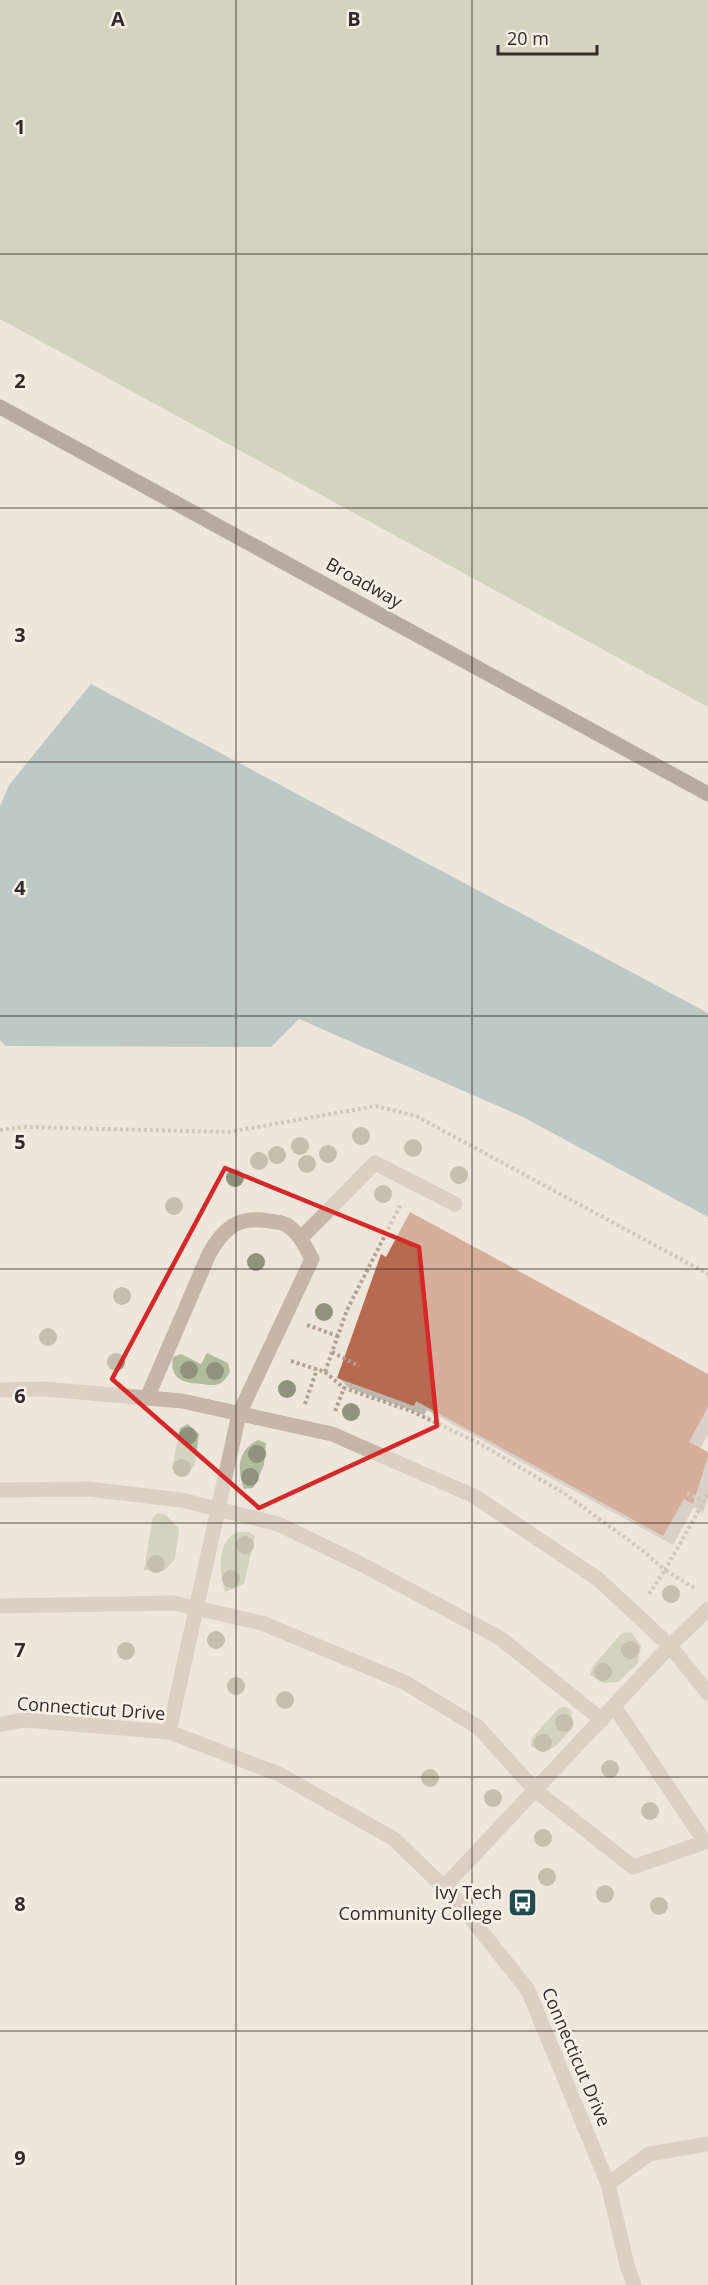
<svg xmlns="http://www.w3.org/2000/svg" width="708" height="2285" viewBox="0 0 708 2285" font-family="'Open Sans',sans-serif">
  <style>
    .green { fill: #b1bc9d }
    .water { fill: #7ea6a8 }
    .shadow { fill: #0003 }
    .building { fill: #b86a50 }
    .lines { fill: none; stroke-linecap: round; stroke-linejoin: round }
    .path { stroke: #b1a093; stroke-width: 4; stroke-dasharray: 3 3; stroke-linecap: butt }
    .minor { stroke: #c5b6a9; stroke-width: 15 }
    .major { stroke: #73635a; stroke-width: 15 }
    .tree { fill: #90927c }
    .marked { fill: none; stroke: #d62828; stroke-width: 4.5; stroke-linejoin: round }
    .grid { fill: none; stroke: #332b28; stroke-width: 1.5; stroke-opacity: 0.55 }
    .labels { text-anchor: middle; stroke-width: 5; stroke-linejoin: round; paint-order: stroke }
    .street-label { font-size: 18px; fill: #332b28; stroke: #f7f0e7 }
    .poi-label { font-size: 18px; fill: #332b28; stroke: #f7f0e7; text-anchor: end }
    .grid-label { font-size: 20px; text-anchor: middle; font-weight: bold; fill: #332b28; stroke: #f7f0e7; stroke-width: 5; stroke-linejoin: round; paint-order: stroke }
  </style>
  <rect width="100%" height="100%" fill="#efe6db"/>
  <!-- green -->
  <g class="green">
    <polygon points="0,0 708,0 708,707 0,319"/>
    <path d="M207,1353L228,1363L230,1372C227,1376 225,1380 221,1383C215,1386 209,1385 202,1384C184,1383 169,1380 173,1357L181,1354L201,1364Z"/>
    <polygon points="188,1424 199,1434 195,1465 184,1477 175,1474 172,1468 180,1428"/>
    <path d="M258,1440L266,1443L264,1465L253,1488L244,1489C237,1469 237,1451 258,1440Z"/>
    <polygon points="157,1513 166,1515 179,1529 175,1559 164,1571 144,1570 153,1517"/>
    <path d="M248,1532L255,1536L244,1584L225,1592C221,1575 215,1546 234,1534C237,1532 244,1532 248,1532Z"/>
    <polygon points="631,1632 641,1646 638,1663 618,1682 603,1683 590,1675 593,1666 622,1633"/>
    <polygon points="565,1707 571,1710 573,1727 556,1746 543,1752 531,1746 532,1738 559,1708"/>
  </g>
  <!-- water -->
  <polygon class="water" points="91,684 708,1013 708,1217 523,1117 299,1019 271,1047 6,1046 0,1040 0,806 9,785"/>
  <!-- shadow -->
  <polygon class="shadow" points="708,1375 708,1435 700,1449 708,1454 708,1497 703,1513 694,1507 673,1545 427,1410 424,1415 349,1388 339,1378"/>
  <!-- building -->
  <polygon class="building" points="410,1212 708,1374 708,1407 689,1442 708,1452 708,1456 693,1504 684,1499 663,1536 416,1401 414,1406 337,1378 381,1254 386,1257"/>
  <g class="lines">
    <!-- path -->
    <g class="path">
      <polyline points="0,1130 24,1127 229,1132 376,1106 416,1116 708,1274"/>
      <polyline points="307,1325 338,1336"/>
      <polyline points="332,1352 359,1366"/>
      <polyline points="291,1361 325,1372 347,1310 401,1204"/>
      <polyline points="325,1372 344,1388"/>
      <polyline points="305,1404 317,1369"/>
      <polyline points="335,1411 344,1388 411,1411 477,1442 565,1494 642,1550 665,1570 708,1494"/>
      <polyline points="687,1493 704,1501"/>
      <polyline points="649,1594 665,1570 696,1589"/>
    </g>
    <!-- minor -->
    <g class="minor">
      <polyline points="301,1238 375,1163 455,1204"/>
      <polyline points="0,1390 44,1389 182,1401 332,1434 474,1496 598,1579 670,1646 708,1693"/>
      <path d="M147,1398L209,1254C223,1229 238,1215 269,1221C275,1222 282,1222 287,1225C299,1233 305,1246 312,1259L239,1414L169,1732"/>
      <polyline points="0,1490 88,1489 181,1500 278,1524 361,1564 500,1638 602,1720"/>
      <polyline points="0,1606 173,1603 262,1623 404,1682 478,1727 535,1790 633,1867 708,1841"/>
      <polyline points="614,1706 705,1842"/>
      <polyline points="0,1724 25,1720 169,1732 279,1774 394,1839 454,1897 528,1990 608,2184 627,2265 634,2285"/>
      <polyline points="444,1887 670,1646 708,1609"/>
      <polyline points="608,2184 649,2154 708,2144"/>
    </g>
    <!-- major -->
    <polyline class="major" points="0,407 708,794"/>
  </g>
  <!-- trees -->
  <g class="tree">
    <circle cx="361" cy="1136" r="9"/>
    <circle cx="300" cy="1146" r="9"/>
    <circle cx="413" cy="1148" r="9"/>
    <circle cx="328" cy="1154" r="9"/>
    <circle cx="277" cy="1155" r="9"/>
    <circle cx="259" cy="1161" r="9"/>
    <circle cx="307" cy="1164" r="9"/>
    <circle cx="459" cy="1175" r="9"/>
    <circle cx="235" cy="1178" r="9"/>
    <circle cx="383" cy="1194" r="9"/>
    <circle cx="174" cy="1206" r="9"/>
    <circle cx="256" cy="1262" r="9"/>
    <circle cx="122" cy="1296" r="9"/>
    <circle cx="324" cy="1312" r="9"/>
    <circle cx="48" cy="1337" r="9"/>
    <circle cx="116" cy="1362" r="9"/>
    <circle cx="189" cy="1370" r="9"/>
    <circle cx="215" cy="1371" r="9"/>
    <circle cx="287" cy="1389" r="9"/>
    <circle cx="351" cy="1412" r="9"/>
    <circle cx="188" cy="1436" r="9"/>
    <circle cx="257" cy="1454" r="9"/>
    <circle cx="182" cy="1468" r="9"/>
    <circle cx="250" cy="1477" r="9"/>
    <circle cx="245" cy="1545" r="9"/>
    <circle cx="156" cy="1564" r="9"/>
    <circle cx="231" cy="1579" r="9"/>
    <circle cx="671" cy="1594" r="9"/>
    <circle cx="216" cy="1640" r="9"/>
    <circle cx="630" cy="1650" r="9"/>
    <circle cx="126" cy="1651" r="9"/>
    <circle cx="603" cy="1672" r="9"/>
    <circle cx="236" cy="1686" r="9"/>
    <circle cx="285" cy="1700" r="9"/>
    <circle cx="564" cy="1723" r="9"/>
    <circle cx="543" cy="1743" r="9"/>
    <circle cx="610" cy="1769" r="9"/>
    <circle cx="430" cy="1778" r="9"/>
    <circle cx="493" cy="1798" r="9"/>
    <circle cx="650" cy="1811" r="9"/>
    <circle cx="543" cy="1838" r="9"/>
    <circle cx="547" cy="1877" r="9"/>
    <circle cx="605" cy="1894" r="9"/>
    <circle cx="659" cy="1906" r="9"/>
  </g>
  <!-- marked area -->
  <path d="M0 0H708V2285H0ZM225,1168L419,1247L437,1426L259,1508L112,1379Z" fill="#efe6db" fill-opacity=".55" fill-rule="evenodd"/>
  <path class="marked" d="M225,1168L419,1247L437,1426L259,1508L112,1379Z"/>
  <!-- grid -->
  <path class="grid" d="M236,0V2285M472,0V2285M0,254H708M0,508H708M0,762H708M0,1016H708M0,1269H708M0,1523H708M0,1777H708M0,2031H708"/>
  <!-- icons -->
  <defs>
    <symbol id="bus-square" viewBox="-11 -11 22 22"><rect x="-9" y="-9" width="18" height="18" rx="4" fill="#224c50" stroke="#f7f0e7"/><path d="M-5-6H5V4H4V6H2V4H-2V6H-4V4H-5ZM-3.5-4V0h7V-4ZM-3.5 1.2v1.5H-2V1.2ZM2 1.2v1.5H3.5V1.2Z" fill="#fff"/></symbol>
  </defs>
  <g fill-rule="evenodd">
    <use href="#bus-square" x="506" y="1886" width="33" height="33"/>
  </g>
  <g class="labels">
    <!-- street labels -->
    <g class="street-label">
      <text transform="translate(364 583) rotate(29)" y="6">Broadway</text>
      <text transform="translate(91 1709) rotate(4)" y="6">Connecticut Drive</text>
      <text transform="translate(576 2057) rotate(67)" y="6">Connecticut Drive</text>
    </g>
    <!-- poi labels -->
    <g class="poi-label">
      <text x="502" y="1899">Ivy Tech<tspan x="502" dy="21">Community College</tspan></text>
    </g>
  </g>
  <g class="grid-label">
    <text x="118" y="26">A</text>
    <text x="354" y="26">B</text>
    <text x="20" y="134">1</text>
    <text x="20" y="388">2</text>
    <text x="20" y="642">3</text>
    <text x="20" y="895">4</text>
    <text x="20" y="1149">5</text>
    <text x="20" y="1403">6</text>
    <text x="20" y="1657">7</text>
    <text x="20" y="1911">8</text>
    <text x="20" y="2165">9</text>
  </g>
  <!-- scale -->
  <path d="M498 45v9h99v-9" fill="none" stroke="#332b28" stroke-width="3"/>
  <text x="507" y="45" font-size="18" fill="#332b28" stroke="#f7f0e7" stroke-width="4.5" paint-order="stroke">20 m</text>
</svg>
